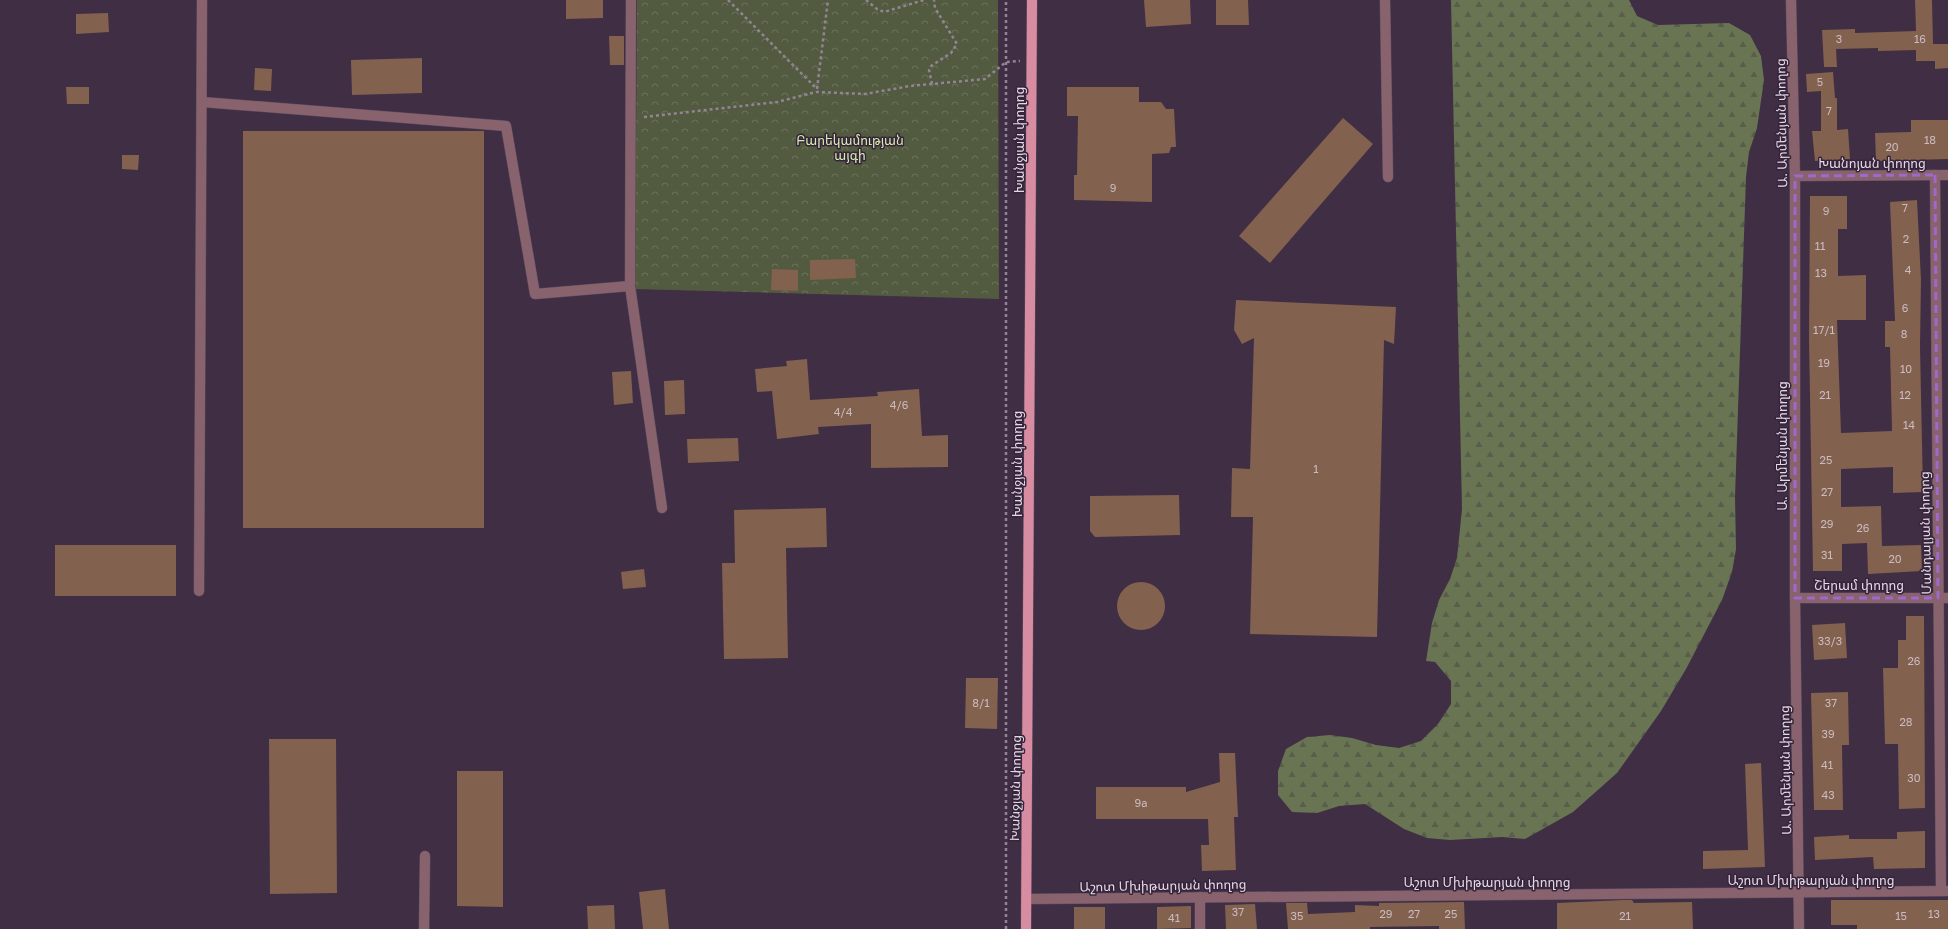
<svg xmlns="http://www.w3.org/2000/svg" width="1948" height="929" viewBox="0 0 1948 929" font-family="'Golos Text','Noto Sans Armenian',sans-serif">
  <style>
    .forest { fill: url(#forest-firs) }
    .park { fill: url(#park-crowns) }
    .building { fill: #82614e }
    .lines { fill: none; stroke-linecap: round; stroke-linejoin: round }
    .minor-casing { stroke: #5d4d62; stroke-width: 11 }
    .major-casing { stroke: #5d4d62; stroke-width: 11 }
    .path { stroke: #928496; stroke-width: 2.5; stroke-dasharray: 3 3; stroke-linecap: butt }
    .minor { stroke: #88626c; stroke-width: 10 }
    .major { stroke: #d88ca1; stroke-width: 10 }
    .marked { fill: none; stroke: #9f68cd; stroke-width: 3; stroke-dasharray: 8 5; stroke-linejoin: round }
    .labels { text-anchor: middle; stroke-width: 3; stroke-linejoin: round; paint-order: stroke }
    .number-label { font-size: 11px; fill: #cbbac0 }
    .street-label { font-size: 13px; fill: #e3d8e6; stroke: #35243a }
    .park-label { font-size: 13px; fill: #d8ecb0; stroke: #35243a }
  </style>
  <defs>
    <pattern id="forest-firs" width="22" height="20" patternUnits="userSpaceOnUse"><rect width="22" height="20" fill="#687452"/><path d="M5 1l3.5 6h-7zM16 11l3.5 6h-7z" fill="#585d4c"/></pattern>
    <pattern id="park-crowns" width="20" height="18" patternUnits="userSpaceOnUse"><rect width="20" height="18" fill="#525b40"/><path d="M2 6a3 3 0 1 1 6 0M12 15a3 3 0 1 1 6 0" fill="none" stroke="#6b725c"/></pattern>
  </defs>
  <rect width="100%" height="100%" fill="#402e45"/>
  <!-- forest -->
  <polygon class="forest" points="1451,0 1629,0 1637,16 1658,25 1729,23 1750,35 1761,56 1764,80 1757,128 1749,152 1746,177 1735,497 1736,549 1732,572 1722,600 1686,669 1661,711 1617,773 1573,812 1525,839 1502,837 1450,840 1427,838 1404,829 1365,804 1339,806 1317,813 1292,812 1278,795 1278,771 1286,749 1307,737 1330,735 1352,738 1376,745 1399,748 1421,741 1438,724 1451,704 1451,681 1435,662 1426,661 1432,623 1439,600 1450,579 1457,558 1462,509"/>
  <!-- park -->
  <polygon class="park" points="637,0 998,0 999,299 635,289"/>
  <!-- building -->
  <g class="building">
    <polygon points="566,0 603,0 603,18 566,19"/>
    <polygon points="1144,0 1190,0 1191,24 1146,27"/>
    <polygon points="1216,0 1248,0 1249,25 1216,25"/>
    <polygon points="1915,0 1932,0 1933,44 1948,44 1948,68 1935,69 1935,61 1916,61 1916,50 1878,51 1878,48 1836,49 1837,67 1824,67 1822,30 1855,29 1855,33 1916,31"/>
    <polygon points="108,13 109,32 76,34 76,14"/>
    <polygon points="609,36 624,36 624,65 610,65"/>
    <polygon points="422,58 422,93 352,95 351,60"/>
    <polygon points="255,68 272,69 271,91 254,90"/>
    <polygon points="1833,72 1835,98 1837,98 1837,130 1848,129 1850,159 1815,161 1812,131 1821,131 1821,91 1807,92 1806,74"/>
    <polygon points="66,87 89,87 89,104 67,104"/>
    <polygon points="1067,87 1139,87 1139,102 1161,102 1166,109 1174,109 1176,147 1171,147 1169,153 1152,154 1152,202 1074,200 1074,175 1077,175 1078,116 1067,116"/>
    <polygon points="1343,118 1373,144 1270,263 1239,236"/>
    <polygon points="1911,120 1948,120 1948,159 1876,161 1875,133 1911,132"/>
    <rect x="243" y="131" width="241" height="397"/>
    <polygon points="122,155 139,155 138,170 122,169"/>
    <polygon points="1810,196 1847,196 1847,229 1838,229 1838,276 1866,275 1866,320 1837,320 1841,433 1892,431 1890,347 1885,347 1885,321 1895,321 1890,202 1917,200 1921,280 1920,346 1923,492 1893,493 1893,467 1841,469 1841,507 1881,506 1882,546 1921,545 1922,571 1868,574 1867,543 1842,544 1842,571 1813,571 1809,339"/>
    <polygon points="855,259 856,278 810,280 810,260"/>
    <polygon points="772,269 798,270 798,291 771,290"/>
    <polygon points="1236,300 1396,307 1394,344 1384,340 1377,637 1250,634 1253,517 1231,517 1232,468 1250,469 1254,338 1242,344 1234,330"/>
    <polygon points="807,359 810,400 878,396 877,392 919,389 922,436 948,435 948,467 871,468 871,424 818,427 819,434 777,439 772,391 757,392 755,369 787,366 786,361"/>
    <polygon points="631,371 633,403 614,405 612,372"/>
    <polygon points="684,380 685,414 665,415 664,381"/>
    <polygon points="738,438 739,461 688,463 687,439"/>
    <polygon points="1179,495 1180,535 1095,537 1090,531 1090,496"/>
    <polygon points="826,508 827,547 786,548 788,658 724,659 722,563 735,563 734,510"/>
    <rect x="55" y="545" width="121" height="51"/>
    <polygon points="644,569 646,587 623,589 621,572"/>
    <circle cx="1141" cy="606" r="24"/>
    <polygon points="1906,616 1924,616 1925,808 1899,809 1898,744 1885,744 1883,668 1898,668 1898,640 1906,640"/>
    <polygon points="1845,623 1847,658 1814,660 1812,625"/>
    <polygon points="966,678 998,678 997,729 965,728"/>
    <polygon points="1848,692 1849,745 1842,745 1843,810 1814,810 1811,693"/>
    <polygon points="269,739 336,739 337,893 270,894"/>
    <polygon points="1219,753 1235,753 1238,817 1234,817 1236,870 1202,871 1201,845 1209,845 1208,819 1096,819 1096,787 1186,787 1186,792 1220,782"/>
    <polygon points="1761,763 1765,867 1703,869 1703,851 1748,850 1745,764"/>
    <polygon points="457,771 503,771 503,907 457,906"/>
    <polygon points="1925,831 1925,868 1874,869 1873,857 1815,860 1814,837 1849,835 1849,839 1897,839 1897,832"/>
    <polygon points="665,889 669,929 643,929 639,892"/>
    <polygon points="1624,900 1632,900 1634,903 1692,902 1693,929 1557,929 1557,903"/>
    <polygon points="1831,900 1948,900 1948,929 1857,929 1857,925 1831,925"/>
    <polygon points="1464,902 1465,929 1439,929 1439,926 1370,927 1370,929 1288,929 1286,903 1307,903 1308,914 1355,912 1355,905 1379,906 1379,903"/>
    <polygon points="1255,904 1257,929 1226,929 1225,905"/>
    <polygon points="614,905 615,929 588,929 587,906"/>
    <polygon points="1191,906 1191,928 1157,929 1157,907"/>
    <rect x="1074" y="907" width="31" height="22"/>
  </g>
  <g class="lines">
    <defs>
      <g id="minor">
        <polyline points="1385,0 1388,177"/>
        <polyline points="1791,0 1795,176 1795,598 1799,929"/>
        <polyline points="202,102 506,126 535,294 630,286 631,0"/>
        <polyline points="1935,175 1941,891"/>
        <polyline points="1795,176 1948,175"/>
        <polyline points="630,286 662,508"/>
        <polyline points="199,591 202,0"/>
        <polyline points="1795,598 1948,598"/>
        <polyline points="1027,899 1948,891"/>
        <polyline points="424,929 425,856"/>
        <polyline points="1200,929 1200,897"/>
      </g>
      <polyline id="major" points="1026,929 1032,0"/>
    </defs>
    <!-- minor casing -->
    <use href="#minor" class="minor-casing"/>
    <!-- major casing -->
    <use href="#major" class="major-casing"/>
    <!-- path -->
    <g class="path">
      <polyline points="728,0 817,89"/>
      <polyline points="866,0 877,9 884,12 924,0"/>
      <polyline points="932,84 929,70 931,66 951,53 957,44 935,8 934,0"/>
      <polyline points="817,89 828,0"/>
      <polyline points="644,117 777,102 816,92 865,94 910,86 985,79 1006,62 1020,61"/>
      <polyline points="1006,929 1006,0"/>
    </g>
    <!-- minor -->
    <use href="#minor" class="minor"/>
    <!-- major -->
    <use href="#major" class="major"/>
  </g>
  <!-- marked area -->
  <path class="marked" d="M1935,175L1938,598H1795V176Z"/>
  <g class="labels">
    <!-- number labels -->
    <g class="number-label">
      <text x="1839" y="43">3</text>
      <text x="1920" y="43">16</text>
      <text x="1820" y="86">5</text>
      <text x="1829" y="115">7</text>
      <text x="1930" y="144">18</text>
      <text x="1892" y="151">20</text>
      <text x="1113" y="192">9</text>
      <text x="1905" y="212">7</text>
      <text x="1826" y="215">9</text>
      <text x="1906" y="243">2</text>
      <text x="1820" y="250">11</text>
      <text x="1908" y="274">4</text>
      <text x="1821" y="277">13</text>
      <text x="1905" y="312">6</text>
      <text x="1824" y="334">17/1</text>
      <text x="1904" y="338">8</text>
      <text x="1824" y="367">19</text>
      <text x="1906" y="373">10</text>
      <text x="1825" y="399">21</text>
      <text x="1905" y="399">12</text>
      <text x="899" y="409">4/6</text>
      <text x="843" y="416">4/4</text>
      <text x="1909" y="429">14</text>
      <text x="1826" y="464">25</text>
      <text x="1316" y="473">1</text>
      <text x="1827" y="496">27</text>
      <text x="1827" y="528">29</text>
      <text x="1863" y="532">26</text>
      <text x="1827" y="559">31</text>
      <text x="1895" y="563">20</text>
      <text x="1830" y="645">33/3</text>
      <text x="1914" y="665">26</text>
      <text x="981" y="707">8/1</text>
      <text x="1831" y="707">37</text>
      <text x="1906" y="726">28</text>
      <text x="1828" y="738">39</text>
      <text x="1827" y="769">41</text>
      <text x="1914" y="782">30</text>
      <text x="1828" y="799">43</text>
      <text x="1141" y="807">9a</text>
      <text x="1238" y="916">37</text>
      <text x="1386" y="918">29</text>
      <text x="1414" y="918">27</text>
      <text x="1451" y="918">25</text>
      <text x="1934" y="918">13</text>
      <text x="1297" y="920">35</text>
      <text x="1625" y="920">21</text>
      <text x="1901" y="920">15</text>
      <text x="1174" y="922">41</text>
    </g>
    <!-- street labels -->
    <g class="street-label">
      <text transform="translate(1781 123) rotate(-91)" y="5">Ա. Արմենյան փողոց</text>
      <text transform="translate(1019 140) rotate(-90)" y="5">Խանջյան փողոց</text>
      <text x="1872" y="168">Խանոյան փողոց</text>
      <text transform="translate(1782 446) rotate(-90)" y="5">Ա. Արմենյան փողոց</text>
      <text transform="translate(1017 464) rotate(-90)" y="5">Խանջյան փողոց</text>
      <text transform="translate(1925 533) rotate(-91)" y="5">Մանդալյան փողոց</text>
      <text x="1859" y="590">Շերամ փողոց</text>
      <text transform="translate(1785 770) rotate(-91)" y="5">Ա. Արմենյան փողոց</text>
      <text transform="translate(1015 788) rotate(-89)" y="5">Խանջյան փողոց</text>
      <text x="1811" y="885">Աշոտ Մխիթարյան փողոց</text>
      <text x="1487" y="887">Աշոտ Մխիթարյան փողոց</text>
      <text transform="translate(1163 885) rotate(-1)" y="5">Աշոտ Մխիթարյան փողոց</text>
    </g>
    <!-- park labels -->
    <g class="park-label">
      <text x="850" y="145">Բարեկամության<tspan x="850" dy="15">այգի</tspan></text>
    </g>
  </g>
</svg>
